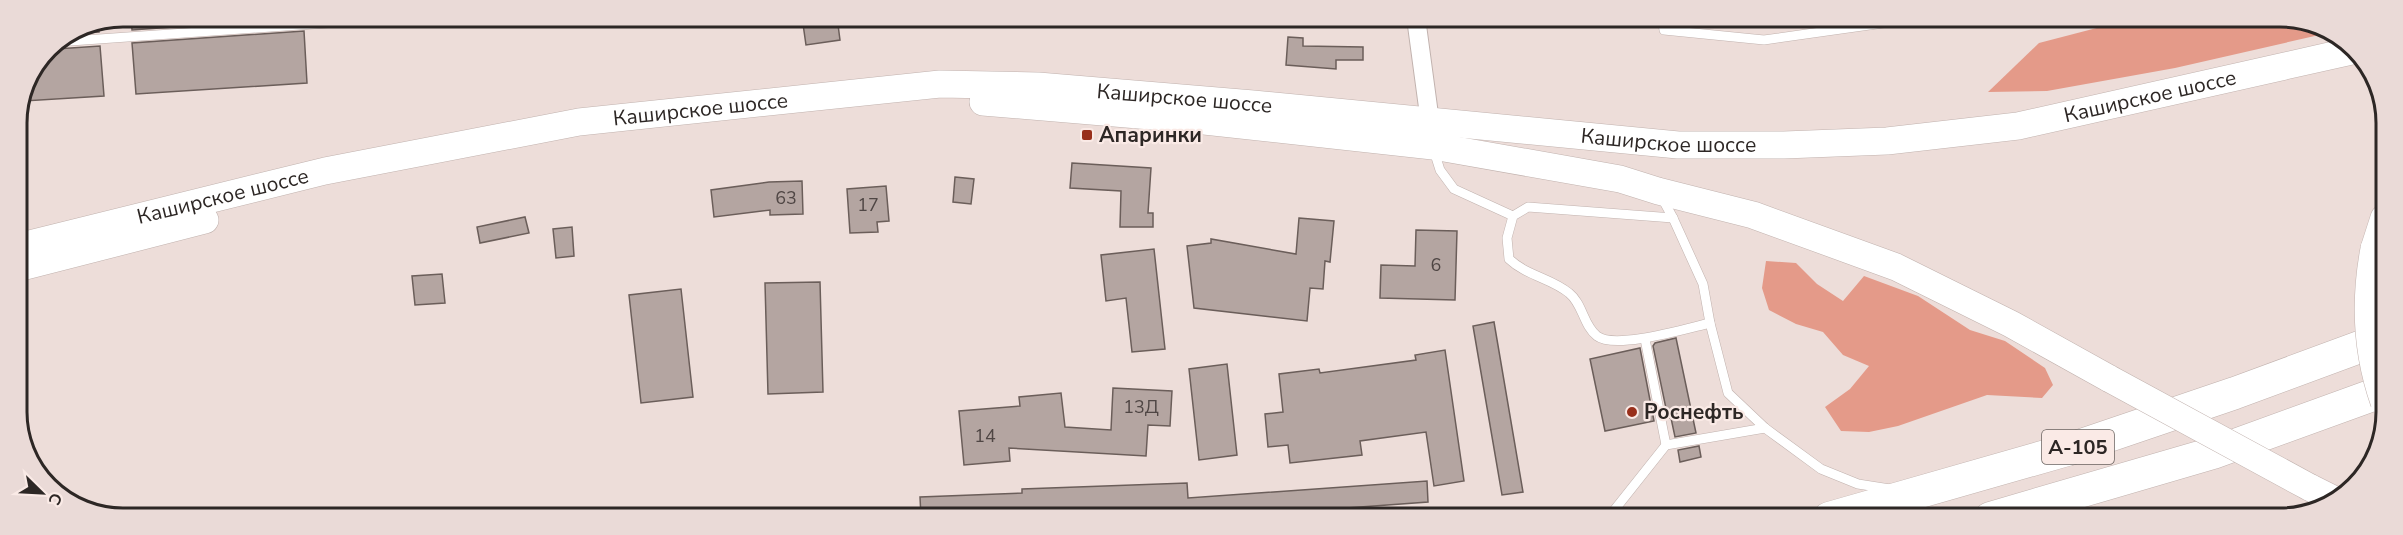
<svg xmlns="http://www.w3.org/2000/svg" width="2403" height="535" viewBox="0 0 2403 535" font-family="'Nunito Sans',sans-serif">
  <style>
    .green { fill: #d2a399 }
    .forest { fill: #e49a89 }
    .building { fill: #b4a5a1; stroke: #6b5e5a; stroke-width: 1.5 }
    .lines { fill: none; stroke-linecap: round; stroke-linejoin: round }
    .lane-casing { stroke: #c1b2ae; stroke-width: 10 }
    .street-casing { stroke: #c1b2ae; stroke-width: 20 }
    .primary-casing { stroke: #c1b2ae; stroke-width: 28 }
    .highway-casing { stroke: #c1b2ae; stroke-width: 33 }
    .lane { stroke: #fff; stroke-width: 9 }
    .street { stroke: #fff; stroke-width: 18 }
    .primary { stroke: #fff; stroke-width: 27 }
    .highway { stroke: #fff; stroke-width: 32 }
    .primary-bridge-casing { stroke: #c1b2ae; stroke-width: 28; stroke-linecap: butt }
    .primary-bridge { stroke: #fff; stroke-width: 27 }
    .poi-dot { fill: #982f1b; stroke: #faeae6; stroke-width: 2 }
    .labels { text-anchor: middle; stroke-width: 4.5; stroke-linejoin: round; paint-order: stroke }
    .number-label { font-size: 18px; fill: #4f4644 }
    .shield { fill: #faeae6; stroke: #6a625f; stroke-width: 1.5 }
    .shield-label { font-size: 20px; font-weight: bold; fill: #2d2725 }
    .street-label { font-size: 21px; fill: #2d2725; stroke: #faeae6 }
    .poi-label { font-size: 21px; font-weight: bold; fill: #2d2725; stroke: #faeae6; text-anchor: start }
    .rim { fill: none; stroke: #2d2725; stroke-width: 3 }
  </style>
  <rect width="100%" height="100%" fill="#edddd9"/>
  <!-- green -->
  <polygon class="green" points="1969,18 2041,18 2000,28 1969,21"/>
  <!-- forest -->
  <g class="forest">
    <polygon points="2135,18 2300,18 2328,33 2175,68 2047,91 1988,92 2039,43"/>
    <polygon points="1766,261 1796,263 1817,284 1843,301 1864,276 1918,296 1970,330 2005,341 2045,368 2053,385 2042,398 1987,395 1898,426 1869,432 1841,431 1825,407 1850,389 1869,366 1843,355 1823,332 1796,324 1769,310 1762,288"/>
  </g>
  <!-- building -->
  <g class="building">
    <polygon points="131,16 303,17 303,18 132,30"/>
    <polygon points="802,17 837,17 840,40 806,45"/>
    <polygon points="99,21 99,32 68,34 83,24"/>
    <polygon points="304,31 307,83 136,94 132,43"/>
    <polygon points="1288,37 1303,38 1303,46 1363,47 1363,60 1336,60 1336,69 1286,65"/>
    <polygon points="51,46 56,49 100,46 104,96 24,101 48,48"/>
    <polygon points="1072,163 1151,168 1148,213 1153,213 1153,227 1120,227 1121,191 1070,188"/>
    <polygon points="955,177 974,179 971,204 953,202"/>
    <polygon points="802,181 803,214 770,215 770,210 714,217 711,190 769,182"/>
    <polygon points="886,186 889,221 877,222 878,232 850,233 847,189"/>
    <polygon points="525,217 529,233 480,243 477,227"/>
    <polygon points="1299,218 1334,221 1330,262 1325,261 1323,289 1310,288 1307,321 1194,308 1187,246 1211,243 1211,239 1296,254"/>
    <polygon points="572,227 574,256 556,258 553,229"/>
    <polygon points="1416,230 1457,231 1455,300 1380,298 1381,265 1415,266"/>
    <polygon points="1154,249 1165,349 1132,352 1126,298 1106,301 1101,255"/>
    <polygon points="442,274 445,303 415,305 412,276"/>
    <polygon points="820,282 823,392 768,394 765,283"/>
    <polygon points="681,289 693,397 641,403 629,295"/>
    <polygon points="1494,322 1523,492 1502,495 1473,326"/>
    <polygon points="1676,338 1696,433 1675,437 1671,418 1668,418 1653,346 1655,343"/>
    <polygon points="1640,348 1654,421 1605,431 1590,359"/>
    <polygon points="1445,350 1464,481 1434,486 1426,432 1360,441 1362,455 1290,463 1288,445 1268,447 1265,414 1283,412 1279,374 1319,369 1320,373 1416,360 1415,355"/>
    <polygon points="1227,364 1237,455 1199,460 1189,369"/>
    <polygon points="1113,388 1172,391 1170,426 1148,425 1146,456 1009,448 1010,461 964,465 959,411 1020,406 1019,397 1061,393 1065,427 1111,430"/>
    <polygon points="1699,446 1701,457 1680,462 1678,450"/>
    <polygon points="1427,481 1428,502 1224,517 921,517 920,497 1022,493 1022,489 1187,483 1188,498"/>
  </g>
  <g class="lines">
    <defs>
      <g id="lane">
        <polyline points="1662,18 1664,30 1764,40 1919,18"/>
        <polyline points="56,42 413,17"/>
        <polyline points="1434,151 1440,170 1454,189 1513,216"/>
        <polyline points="1662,198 1673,218 1703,284 1710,323 1728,393 1765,428 1821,469 1858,484 1890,489"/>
        <path d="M1673,218L1528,207L1513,216L1507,238L1509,259C1527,276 1551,278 1569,293C1583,304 1583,325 1597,336C1615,350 1688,328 1710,323"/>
        <polyline points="1645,339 1666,445"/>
        <polyline points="1608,518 1666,445 1765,428"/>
      </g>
      <polyline id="street" points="1416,18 1430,122"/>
      <g id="primary">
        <polyline points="983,102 1186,119 1433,146 1620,179 1658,191 1753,215 1896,267 2011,324 2110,379"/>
        <path id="s1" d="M17,247L325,171L579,122L940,84L1038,86L1253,104L1678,145H1784L1887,141L2018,126L2356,50"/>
        <polyline points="2374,249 2384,218"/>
        <polyline points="18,268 205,220"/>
        <polyline points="2309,487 2333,499"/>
      </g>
      <g id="highway">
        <polyline points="1829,518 2067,450 2235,393 2384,338"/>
        <polyline points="1990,518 2213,453 2384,391"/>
      </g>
    </defs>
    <!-- lane casing -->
    <use href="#lane" class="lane-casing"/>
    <!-- street casing -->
    <use href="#street" class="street-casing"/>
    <!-- primary casing -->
    <use href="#primary" class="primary-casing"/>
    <!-- highway casing -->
    <use href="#highway" class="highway-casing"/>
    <!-- lane -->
    <use href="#lane" class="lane"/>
    <!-- street -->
    <use href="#street" class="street"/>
    <!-- primary -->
    <use href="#primary" class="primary"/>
    <!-- highway -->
    <use href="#highway" class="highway"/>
    <defs>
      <g id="primary-bridge">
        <path d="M2374,249C2364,302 2366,351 2384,402"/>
        <polyline points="2110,379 2309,487"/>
      </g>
    </defs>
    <!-- primary-bridge casing -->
    <use href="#primary-bridge" class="primary-bridge-casing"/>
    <!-- primary-bridge -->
    <use href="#primary-bridge" class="primary-bridge"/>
  </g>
  <!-- markers -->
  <g class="poi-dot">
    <rect x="1081" y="129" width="12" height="12" rx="3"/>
    <circle cx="1632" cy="412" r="6"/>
  </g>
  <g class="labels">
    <!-- number labels -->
    <g class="number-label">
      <text x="786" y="204">63</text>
      <text x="868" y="211">17</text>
      <text x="1436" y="271">6</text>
      <text x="1141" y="413">13Д</text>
      <text x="985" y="442">14</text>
    </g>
    <!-- shield labels -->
    <rect class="shield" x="2042" y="430" width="72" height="34" rx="4.5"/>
    <g class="shield-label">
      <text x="2078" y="454">А-105</text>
    </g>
    <!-- street labels -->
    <g class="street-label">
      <text dy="7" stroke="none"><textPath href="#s1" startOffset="2156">Каширское шоссе</textPath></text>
      <text dy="7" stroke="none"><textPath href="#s1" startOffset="1184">Каширское шоссе</textPath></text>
      <text dy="7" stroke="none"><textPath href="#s1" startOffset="698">Каширское шоссе</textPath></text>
      <text dy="7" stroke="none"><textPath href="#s1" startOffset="1670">Каширское шоссе</textPath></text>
      <text dy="7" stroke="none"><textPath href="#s1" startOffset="212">Каширское шоссе</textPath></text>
    </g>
    <!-- poi labels -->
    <g class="poi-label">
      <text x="1099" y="142">Апаринки</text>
      <text x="1644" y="419">Роснефть</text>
    </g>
  </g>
  <!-- crop -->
  <path d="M0 0H2403V535H0ZM123 27H2280A96 96 0 0 1 2376 123V412A96 96 0 0 1 2280 508H123A96 96 0 0 1 27 412V123A96 96 0 0 1 123 27Z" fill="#eadad7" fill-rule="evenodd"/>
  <path class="rim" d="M123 27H2280A96 96 0 0 1 2376 123V412A96 96 0 0 1 2280 508H123A96 96 0 0 1 27 412V123A96 96 0 0 1 123 27Z"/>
  <!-- north arrow -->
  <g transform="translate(42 493) rotate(114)" stroke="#faeae6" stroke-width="4.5" paint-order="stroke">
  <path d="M0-4.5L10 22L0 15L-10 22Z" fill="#2d2725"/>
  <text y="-9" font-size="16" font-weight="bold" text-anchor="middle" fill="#2d2725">С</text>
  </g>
</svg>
